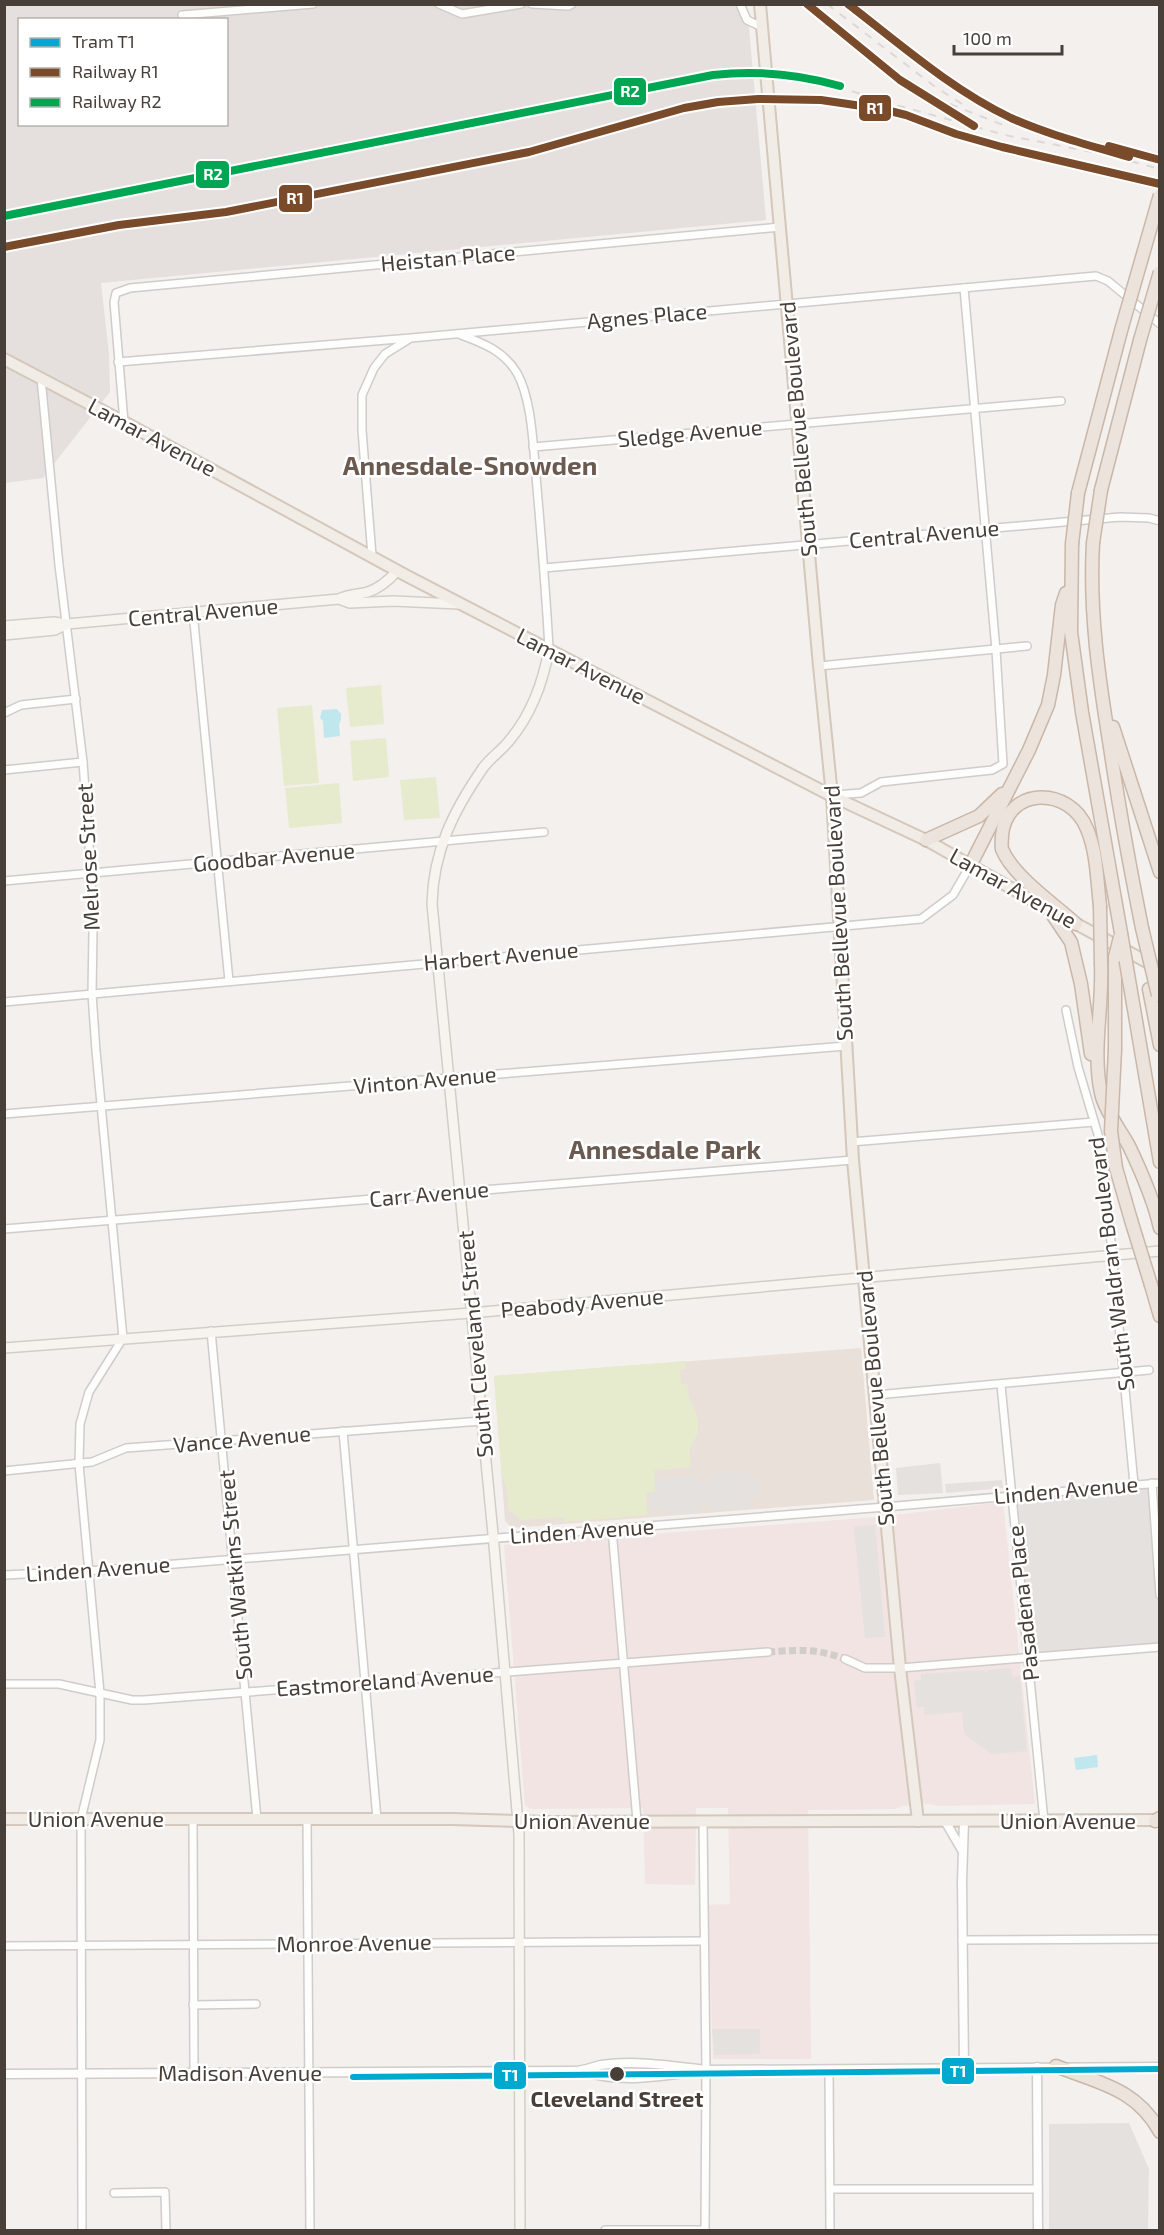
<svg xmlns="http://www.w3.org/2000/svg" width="1164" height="2235" viewBox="0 0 1164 2235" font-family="'Exo 2',sans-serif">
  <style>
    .industrial { fill: #e5e0dd; fill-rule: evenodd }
    .education { fill: #e9e1d9 }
    .medical { fill: #f1e4e3 }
    .green { fill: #e6ebce }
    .parking { fill: #e5e1de }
    .water { fill: #c0e6ee }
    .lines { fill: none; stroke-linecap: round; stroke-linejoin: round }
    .minor-tunnel { stroke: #d1cdc9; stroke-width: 7; stroke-dasharray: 7 3.5; stroke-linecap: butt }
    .minor-casing { stroke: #cfccc9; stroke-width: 10 }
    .tertiary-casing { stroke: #cfccc9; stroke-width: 11 }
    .secondary-casing { stroke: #d3cdc6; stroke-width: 12 }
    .primary-casing { stroke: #d4c7bb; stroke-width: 14 }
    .motorway-casing { stroke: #c9b7a9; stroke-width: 15 }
    .minor { stroke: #fdfdfc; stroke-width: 7 }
    .tertiary { stroke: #fdfdfc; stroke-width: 8 }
    .secondary { stroke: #f7f4f0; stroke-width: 9 }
    .primary { stroke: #f1ece5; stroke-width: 10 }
    .motorway { stroke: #ece3dc; stroke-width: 12 }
    .tram { stroke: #dadad9; stroke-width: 1.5 }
    .rail { stroke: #dadad9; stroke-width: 2; stroke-dasharray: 8 8; stroke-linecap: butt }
    .motorway-bridge-casing { stroke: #c9b7a9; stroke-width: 15; stroke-linecap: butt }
    .motorway-bridge { stroke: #ece3dc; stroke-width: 12 }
    .rail-1-casing { stroke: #fff; stroke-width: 12 }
    .rail-2-casing { stroke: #fff; stroke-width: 12 }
    .rail-1 { stroke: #7a4b2a; stroke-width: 8 }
    .rail-2 { stroke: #00a651; stroke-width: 8 }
    .tram-1-casing { stroke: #fff; stroke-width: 10 }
    .tram-1 { stroke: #00a9ce; stroke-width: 6 }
    .stop-dot { fill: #493f39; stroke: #fff; stroke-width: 2 }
    .labels { text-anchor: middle; stroke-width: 5; stroke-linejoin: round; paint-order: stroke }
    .street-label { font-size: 22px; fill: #493f39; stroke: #fff }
    .stop-label { font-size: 22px; font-weight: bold; fill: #493f39; stroke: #fff }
    .quarter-label { font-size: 26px; font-weight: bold; fill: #6b5a50; stroke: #fff }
    .line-badge { stroke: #fff; stroke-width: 2 }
    .badge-label { font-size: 16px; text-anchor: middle; font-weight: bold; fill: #fff }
  </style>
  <rect width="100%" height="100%" fill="#f3f0ed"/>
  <!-- industrial -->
  <path class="industrial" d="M4,5H747L766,220L101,283L109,354L110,392L43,478L5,483ZM20,20H226V124H20Z"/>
  <!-- education -->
  <polygon class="education" points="861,1348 874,1500 512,1528 505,1521 494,1376"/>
  <!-- medical -->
  <polygon class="medical" points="1003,1502 1035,1804 938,1806 930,1804 901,1806 896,1809 808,1810 811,2059 713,2059 708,1905 730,1904 728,1808 696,1808 695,1885 645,1884 643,1808 531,1809 525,1805 504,1545 877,1517"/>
  <!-- green -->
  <g class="green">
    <polygon points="381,685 384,724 350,727 346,688"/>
    <polygon points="312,705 319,783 284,786 277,708"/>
    <polygon points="386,738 389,777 353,781 350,741"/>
    <polygon points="436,777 440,818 404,820 400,780"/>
    <polygon points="339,783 342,823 289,828 285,788"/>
    <polygon points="685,1361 686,1369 680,1370 681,1384 687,1384 689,1398 696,1413 698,1423 697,1435 689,1450 691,1467 654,1470 655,1492 646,1493 647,1515 564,1522 564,1517 522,1520 509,1510 507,1489 502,1476 494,1376"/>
  </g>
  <!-- parking -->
  <g class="parking">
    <polygon points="940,1463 943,1493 898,1495 896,1468"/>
    <polygon points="747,1471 748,1478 757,1478 759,1497 749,1498 750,1507 711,1510 710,1504 698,1505 698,1512 669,1514 668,1508 650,1509 649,1494 657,1493 656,1479 697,1475 698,1482 709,1481 709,1475"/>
    <polygon points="1002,1480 1003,1488 946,1493 945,1484"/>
    <polygon points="1152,1483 1159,1595 1159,1647 1029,1659 1011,1495"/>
    <polygon points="875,1525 885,1637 865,1638 854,1527"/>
    <polygon points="1011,1668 1012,1677 1020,1676 1027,1751 992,1754 967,1736 964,1732 962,1712 924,1715 924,1707 917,1707 914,1681 921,1680 921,1674 984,1670 986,1673 988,1670"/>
    <polygon points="712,2029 760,2029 760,2054 714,2055"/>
    <polygon points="1129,2123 1149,2169 1148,2230 1049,2230 1049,2124"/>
  </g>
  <!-- water -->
  <g class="water">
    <polygon points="337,709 341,714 341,720 339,724 340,736 324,738 323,721 320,718 322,710"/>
    <polygon points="1097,1755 1098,1767 1076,1770 1074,1758"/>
  </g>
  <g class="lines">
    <!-- minor-tunnel -->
    <path class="minor-tunnel" d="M768,1652C798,1650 816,1648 845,1659"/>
    <defs>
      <g id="minor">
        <polyline points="439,4 462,14 521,4"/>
        <polyline points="532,4 568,6 572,4"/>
        <polyline points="740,4 747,20 762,27"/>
        <polyline points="182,15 313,4"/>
        <path d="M461,335C483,343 504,351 517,373C532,400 533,445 536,476C541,534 546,591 549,649"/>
        <polyline points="118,362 411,338 1096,276 1108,281 1160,324"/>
        <polyline points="41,378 59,565 83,762 91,873 93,933 92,994 96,1051 123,1338 89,1392 80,1424 79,1464 100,1693 100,1740 81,1819 82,2230"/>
        <polyline points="124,422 114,302 116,293 130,288 780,227"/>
        <polyline points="533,447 1061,401"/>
        <polyline points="372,556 362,430 362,395 374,368 385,354 409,339"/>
        <polyline points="544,568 1120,517 1149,518 1160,521"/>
        <polyline points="193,612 229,981"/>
        <polyline points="819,666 1027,646"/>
        <polyline points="4,713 21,705 76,699"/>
        <polyline points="4,770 83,762"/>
        <polyline points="835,795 861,793 881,782 992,770 1003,764 996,650 964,288"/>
        <polyline points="4,881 544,832"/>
        <polyline points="4,1002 921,919 953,895 971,864"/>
        <polyline points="1066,1010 1078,1067 1102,1148 1134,1484"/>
        <polyline points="4,1114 846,1046"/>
        <polyline points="851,1142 1094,1122"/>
        <polyline points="4,1229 853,1160"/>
        <polyline points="211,1331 257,1819"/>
        <polyline points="1001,1385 1044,1821"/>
        <polyline points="876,1395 1149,1370"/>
        <polyline points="343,1431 377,1819"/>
        <polyline points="4,1471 92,1462 126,1448 482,1421"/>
        <polyline points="1152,1483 1160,1595"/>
        <polyline points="612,1529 637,1821"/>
        <polyline points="4,1575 88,1571 885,1507 1160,1483"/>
        <polyline points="845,1659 865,1668 900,1668 1160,1647"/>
        <polyline points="4,1684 59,1684 132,1700 144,1700 768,1652"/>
        <polyline points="193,1819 194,2072"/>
        <polyline points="307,1820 310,2230"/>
        <polyline points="703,1821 706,2070 705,2230"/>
        <polyline points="962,1940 1160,1939"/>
        <polyline points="4,1946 704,1941"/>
        <polyline points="193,2005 256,2004"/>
        <polyline points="829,2069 830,2230"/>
        <polyline points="830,2189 1037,2189"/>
        <polyline points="114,2193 165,2192 166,2230"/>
        <polyline points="605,2230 705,2230"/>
      </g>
      <g id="tertiary">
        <polyline points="945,1821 962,1850"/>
        <polyline points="964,1822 962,1881 964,2067"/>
        <polyline points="1037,2067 1038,2230"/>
        <path d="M583,2071C617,2083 656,2077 691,2072"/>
        <path d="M4,2074L574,2071C584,2071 592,2067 601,2065C636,2060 672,2066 706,2070L1160,2067"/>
      </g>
      <g id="secondary">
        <polyline points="339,599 350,603 393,601 459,604"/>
        <path d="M4,626L54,622L67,624L339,599C349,594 358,595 368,592C380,588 389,580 397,571"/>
        <polyline points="4,635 55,630 67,624"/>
        <polyline points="4,1348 471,1313 1160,1251"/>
        <path d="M520,2230L519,1834L493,1534L432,904C433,851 454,810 483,768C490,758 501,751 509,741C531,715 543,683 549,649"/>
      </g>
      <g id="primary">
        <polyline points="760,4 819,666 832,796 853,1160 900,1668 918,1821"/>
        <polyline points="4,359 124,422 407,576 832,796 926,840 1055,913"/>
        <polyline points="1069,920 1160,969"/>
        <polyline points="4,1819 452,1819 548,1822 1160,1820"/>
      </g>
      <g id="motorway">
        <polyline points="1101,490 1140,340"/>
        <polyline points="1078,493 1122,327"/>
        <path d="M1093,543C1089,612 1099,679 1110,747C1119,808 1130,868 1142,928"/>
        <polyline points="1072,544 1071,632 1082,712 1121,933"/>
        <polyline points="1113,727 1160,872"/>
        <polyline points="926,840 979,816 1002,794"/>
        <polyline points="971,864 1029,750 1048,705 1054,675 1062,605 1066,593"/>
        <polyline points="1048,908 1071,942 1081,984 1091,1054"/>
        <path d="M1076,924C1055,905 1012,875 1002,849C1001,845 1002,840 1002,835C1007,786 1070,786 1087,829C1097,852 1097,881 1100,906"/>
        <path d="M1101,964C1103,1007 1092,1051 1101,1093C1104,1109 1121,1131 1129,1146C1141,1171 1154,1201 1160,1228"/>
        <polyline points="1129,980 1160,1162"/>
        <polyline points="1149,989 1160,1045"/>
        <polyline points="1115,1049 1115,957"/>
        <polyline points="1116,1168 1131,1220"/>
        <polyline points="1151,1285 1160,1316"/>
        <polyline points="1155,1821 1160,1818"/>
        <path d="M1056,2066C1098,2083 1136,2088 1160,2132"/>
      </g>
    </defs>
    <!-- minor casing -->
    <use href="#minor" class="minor-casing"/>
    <!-- tertiary casing -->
    <use href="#tertiary" class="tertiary-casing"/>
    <!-- secondary casing -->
    <use href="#secondary" class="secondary-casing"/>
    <!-- primary casing -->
    <use href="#primary" class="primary-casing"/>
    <!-- motorway casing -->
    <use href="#motorway" class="motorway-casing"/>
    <!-- minor -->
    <use href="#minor" class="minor"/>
    <!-- tertiary -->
    <use href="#tertiary" class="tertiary"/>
    <!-- secondary -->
    <use href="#secondary" class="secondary"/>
    <!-- primary -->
    <use href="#primary" class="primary"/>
    <!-- motorway -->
    <use href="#motorway" class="motorway"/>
    <!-- tram -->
    <polyline class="tram" points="353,2077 637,2075"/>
    <!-- rail -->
    <g class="rail">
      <polyline points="807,4 900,80 957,117"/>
      <polyline points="827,4 934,86 962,104"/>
      <path d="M848,4C922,60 983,113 1073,141"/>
      <polyline points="950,104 1003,125"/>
      <polyline points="1064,133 1160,160"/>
      <polyline points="4,216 703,77 747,72 814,79 889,103 1005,135 1107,155 1160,169"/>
      <polyline points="4,247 119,225 226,212 529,152 684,108 718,102 758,99 821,100 882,109 906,115 956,134 1002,147 1160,184"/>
    </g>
    <defs>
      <g id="motorway-bridge">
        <polyline points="1122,327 1160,195"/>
        <polyline points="1140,340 1160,272"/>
        <polyline points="1093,543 1101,490"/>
        <polyline points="1072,544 1078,493"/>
        <polyline points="1100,906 1101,964"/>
        <polyline points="1142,928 1158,995"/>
        <polyline points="1121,933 1129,980"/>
        <polyline points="1115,957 1120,937"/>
        <polyline points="1115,1049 1111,1131 1116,1168"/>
        <polyline points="1131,1220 1151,1285"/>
      </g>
    </defs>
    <!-- motorway-bridge casing -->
    <use href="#motorway-bridge" class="motorway-bridge-casing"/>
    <!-- motorway-bridge -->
    <use href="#motorway-bridge" class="motorway-bridge"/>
    <defs>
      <g id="rail-1">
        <polyline points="807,4 900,80 974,126"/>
        <path d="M848,4C900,44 952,90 1011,118C1049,135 1089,145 1129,157"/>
        <polyline points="1109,146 1160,160"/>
        <polyline points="4,247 119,225 226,212 529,152 684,108 718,102 758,99 821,100 882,109 906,115 956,134 1002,147 1160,184"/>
      </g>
      <path id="rail-2" d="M4,216L713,75C756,70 798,74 840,86"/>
    </defs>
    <!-- rail-1 casing -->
    <use href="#rail-1" class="rail-1-casing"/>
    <!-- rail-2 casing -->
    <use href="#rail-2" class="rail-2-casing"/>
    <!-- rail-1 -->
    <use href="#rail-1" class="rail-1"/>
    <!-- rail-2 -->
    <use href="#rail-2" class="rail-2"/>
    <defs>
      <polyline id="tram-1" points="353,2077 1160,2069"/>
    </defs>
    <!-- tram-1 casing -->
    <use href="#tram-1" class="tram-1-casing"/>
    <!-- tram-1 -->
    <use href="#tram-1" class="tram-1"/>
  </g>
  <!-- markers -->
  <circle class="stop-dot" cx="617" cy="2074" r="8"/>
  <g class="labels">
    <!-- street labels -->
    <g class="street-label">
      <text transform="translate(448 258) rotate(-5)" y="8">Heistan Place</text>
      <text transform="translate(647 316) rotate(-5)" y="8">Agnes Place</text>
      <text transform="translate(798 429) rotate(-95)" y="8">South Bellevue Boulevard</text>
      <text transform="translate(690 433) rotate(-5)" y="8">Sledge Avenue</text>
      <text transform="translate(152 437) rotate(28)" y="8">Lamar Avenue</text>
      <text transform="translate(924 534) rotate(-5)" y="8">Central Avenue</text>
      <text transform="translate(203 612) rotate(-5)" y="8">Central Avenue</text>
      <text transform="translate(581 666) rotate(27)" y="8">Lamar Avenue</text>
      <text transform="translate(88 857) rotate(-93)" y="8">Melrose Street</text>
      <text transform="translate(274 857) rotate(-5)" y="8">Goodbar Avenue</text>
      <text transform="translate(1013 888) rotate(29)" y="8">Lamar Avenue</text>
      <text transform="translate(838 913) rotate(-93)" y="8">South Bellevue Boulevard</text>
      <text transform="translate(501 956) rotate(-5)" y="8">Harbert Avenue</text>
      <text transform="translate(425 1080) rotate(-5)" y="8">Vinton Avenue</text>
      <text transform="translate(429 1194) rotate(-5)" y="8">Carr Avenue</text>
      <text transform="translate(1111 1264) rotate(-97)" y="8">South Waldran Boulevard</text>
      <text transform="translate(582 1303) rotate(-5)" y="8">Peabody Avenue</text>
      <text transform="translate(475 1344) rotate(-95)" y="8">South Cleveland Street</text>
      <text transform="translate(875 1398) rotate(-95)" y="8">South Bellevue Boulevard</text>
      <text transform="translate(242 1439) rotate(-5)" y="8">Vance Avenue</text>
      <text transform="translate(1066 1490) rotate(-5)" y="8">Linden Avenue</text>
      <text transform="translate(582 1531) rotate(-4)" y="8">Linden Avenue</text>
      <text transform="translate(98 1569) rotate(-4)" y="8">Linden Avenue</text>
      <text transform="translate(235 1575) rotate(-95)" y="8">South Watkins Street</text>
      <text transform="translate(1023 1603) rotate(-96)" y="8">Pasadena Place</text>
      <text transform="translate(385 1681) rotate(-4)" y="8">Eastmoreland Avenue</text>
      <text x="96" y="1827">Union Avenue</text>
      <text x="582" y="1829">Union Avenue</text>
      <text x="1068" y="1829">Union Avenue</text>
      <text transform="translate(354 1943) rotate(-1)" y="8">Monroe Avenue</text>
      <text x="240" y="2081">Madison Avenue</text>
    </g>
    <!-- stop labels -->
    <g class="stop-label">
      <text x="617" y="2107">Cleveland Street</text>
    </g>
    <!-- quarter labels -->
    <g class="quarter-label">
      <text x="470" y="475">Annesdale-Snowden</text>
      <text x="665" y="1159">Annesdale Park</text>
    </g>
  </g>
  <g class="line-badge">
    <rect x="613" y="77" width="34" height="29" rx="6" fill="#00a651"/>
    <rect x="858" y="94" width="34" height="28" rx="6" fill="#7a4b2a"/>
    <rect x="195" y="160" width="35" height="29" rx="6" fill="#00a651"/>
    <rect x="278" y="184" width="35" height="29" rx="6" fill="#7a4b2a"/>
    <rect x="941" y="2057" width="34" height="28" rx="6" fill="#00a9ce"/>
    <rect x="493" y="2061" width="34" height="29" rx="6" fill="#00a9ce"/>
  </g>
  <g class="badge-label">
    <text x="630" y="97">R2</text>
    <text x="875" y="114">R1</text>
    <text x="213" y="180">R2</text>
    <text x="295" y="204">R1</text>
    <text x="958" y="2077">T1</text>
    <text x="510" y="2081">T1</text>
  </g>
  <!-- border -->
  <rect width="1164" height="2235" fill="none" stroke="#493f39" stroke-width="12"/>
  <!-- legend -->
  <rect x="18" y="18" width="210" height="108" fill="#ffffff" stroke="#b6b2b0" stroke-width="1.5"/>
  <rect x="30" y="38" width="30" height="9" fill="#00a9ce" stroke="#b6b2b0" stroke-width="1.5"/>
  <text x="72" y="48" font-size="18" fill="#493f39">Tram T1</text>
  <rect x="30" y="68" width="30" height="9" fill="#7a4b2a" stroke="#b6b2b0" stroke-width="1.5"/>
  <text x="72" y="78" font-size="18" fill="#493f39">Railway R1</text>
  <rect x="30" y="98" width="30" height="9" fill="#00a651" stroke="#b6b2b0" stroke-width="1.5"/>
  <text x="72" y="108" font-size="18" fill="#493f39">Railway R2</text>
  <!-- scale -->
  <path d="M954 45v9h108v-9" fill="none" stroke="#493f39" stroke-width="3"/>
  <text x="963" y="45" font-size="18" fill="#493f39" stroke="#ffffff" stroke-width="4.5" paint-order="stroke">100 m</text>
</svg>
